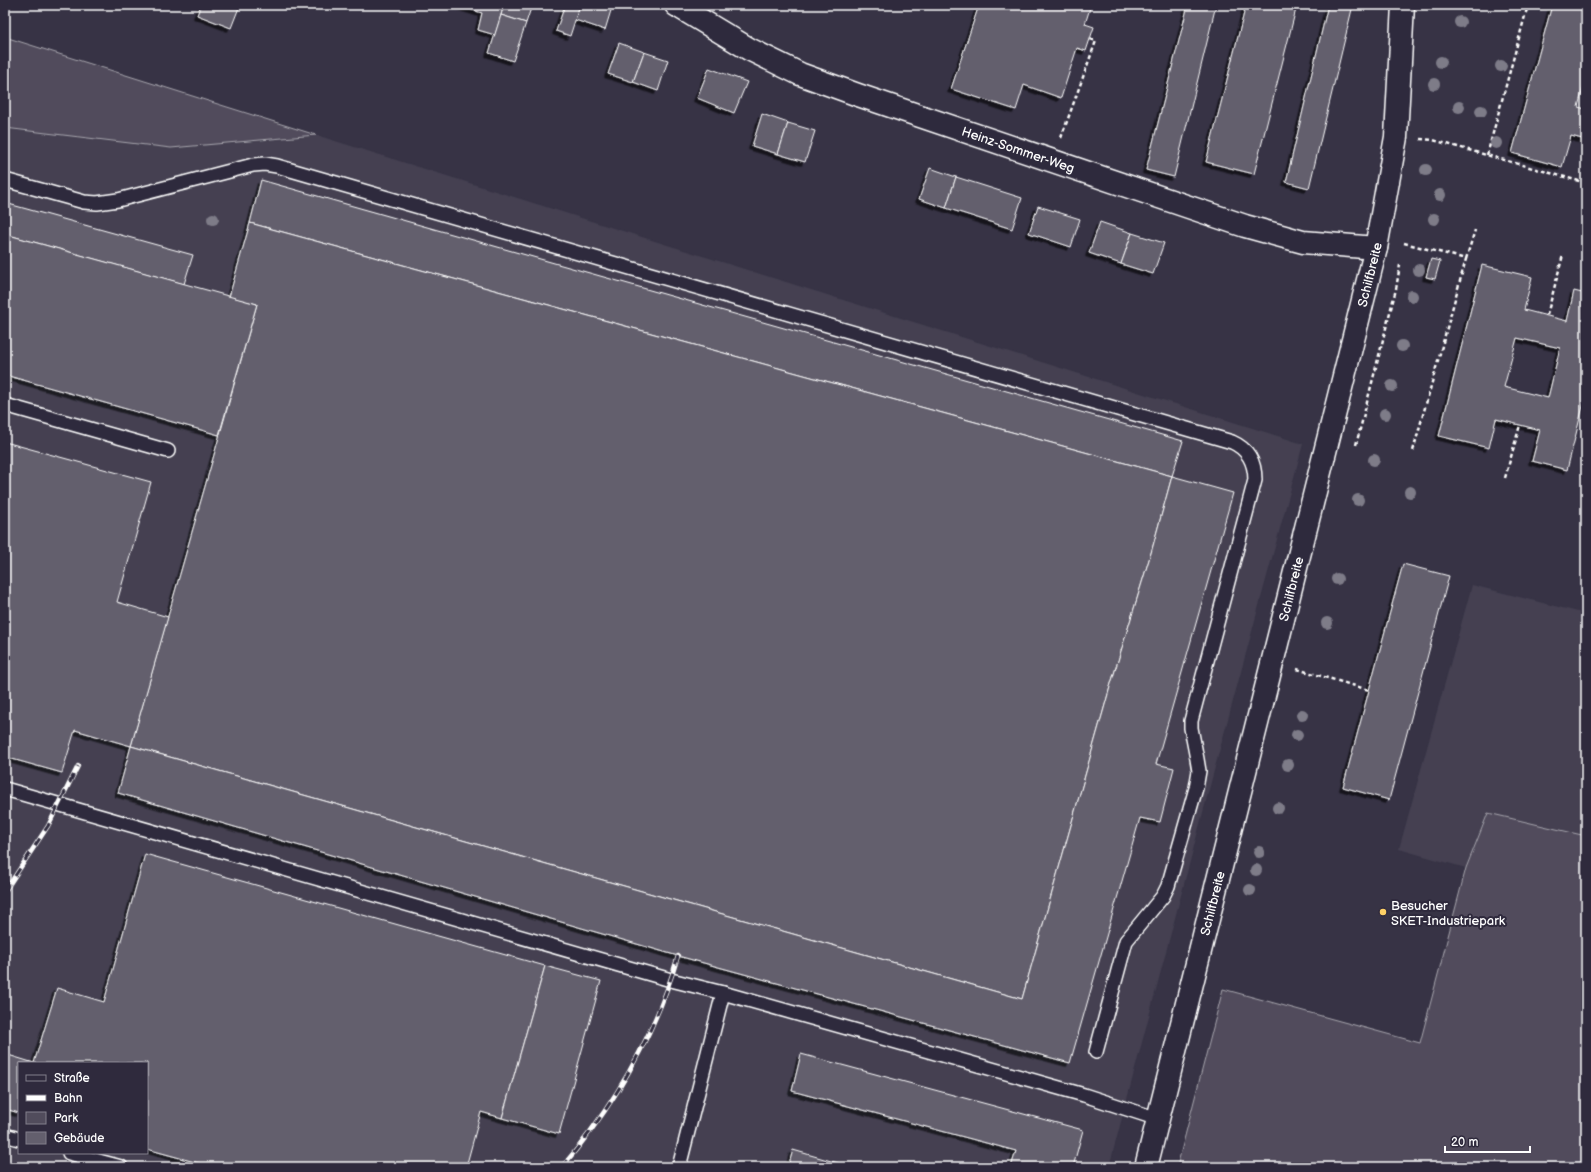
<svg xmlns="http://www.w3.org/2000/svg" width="1591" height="1172" viewBox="0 0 1591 1172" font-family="'Balsamiq Sans',sans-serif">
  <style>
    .built { fill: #444051; fill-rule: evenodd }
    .green { fill: #514c5c; stroke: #a8a6ae }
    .building { fill: #635f6d; stroke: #fff; fill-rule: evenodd; filter: url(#shadow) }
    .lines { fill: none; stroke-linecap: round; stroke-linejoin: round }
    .service-casing { stroke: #fff; stroke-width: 16 }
    .minor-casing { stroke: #fff; stroke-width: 25 }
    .secondary-casing { stroke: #fff; stroke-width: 25 }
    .path { stroke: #fff; stroke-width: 2.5; stroke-dasharray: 4 3; stroke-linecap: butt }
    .service { stroke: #2f2a3d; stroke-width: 13 }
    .minor { stroke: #2f2a3d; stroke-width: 22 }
    .secondary { stroke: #2f2a3d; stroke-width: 22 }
    .rail-casing { stroke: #fff; stroke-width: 4.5 }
    .rail { stroke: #2f2a3d; stroke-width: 3; stroke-dasharray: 9; stroke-linecap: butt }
    .tree { fill: #7e7c88 }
    .poi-dot { fill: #ffd166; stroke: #2f2a3d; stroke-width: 1.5 }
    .labels { text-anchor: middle; stroke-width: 4; stroke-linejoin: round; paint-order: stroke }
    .street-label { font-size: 13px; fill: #fff; stroke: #2f2a3d }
    .poi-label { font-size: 13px; fill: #fff; stroke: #2f2a3d; text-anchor: start }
  </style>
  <defs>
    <filter id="shadow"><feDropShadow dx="-3.5" dy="3.5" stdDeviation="0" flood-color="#0009"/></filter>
  </defs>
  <rect width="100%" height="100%" fill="#373345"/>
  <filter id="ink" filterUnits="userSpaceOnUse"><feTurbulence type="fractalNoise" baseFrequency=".025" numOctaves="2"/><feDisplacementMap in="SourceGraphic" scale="8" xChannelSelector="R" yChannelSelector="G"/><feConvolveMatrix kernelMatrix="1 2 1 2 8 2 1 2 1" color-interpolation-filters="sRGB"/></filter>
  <g filter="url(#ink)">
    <!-- built -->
    <g class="built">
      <path d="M5,128L171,148L316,135L1303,444L1215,767L1109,1167H5ZM19,1063H147V1153H19Z"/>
      <polygon points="1472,585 1586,614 1586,836 1488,813 1466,868 1399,849"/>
    </g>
    <!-- green -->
    <g class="green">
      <polygon points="5,37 316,135 171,148 5,128"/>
      <polygon points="1488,813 1586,836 1586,1167 1177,1167 1223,989 1420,1043 1466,868"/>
    </g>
    <!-- building -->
    <g class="building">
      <polygon points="201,5 240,5 231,28 197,15"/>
      <polygon points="460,5 504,5 495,35 478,30 482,13 460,6"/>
      <polygon points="504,5 532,5 526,23 501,15"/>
      <polygon points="565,5 580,5 570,36 556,31"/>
      <polygon points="580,5 606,5 612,7 605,30 575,20"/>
      <polygon points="979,5 1091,5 1085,24 1094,27 1086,51 1077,48 1061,98 1024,85 1016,110 951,89"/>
      <polygon points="1188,5 1216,5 1174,177 1146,170"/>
      <polygon points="1246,5 1297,5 1254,174 1206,162"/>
      <polygon points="1328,5 1353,5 1309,188 1286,182"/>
      <polygon points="1552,5 1586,5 1586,77 1578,107 1586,109 1586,140 1571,136 1562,167 1512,153"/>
      <polygon points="501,15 526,23 513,61 489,53"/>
      <polygon points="619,43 644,52 633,82 608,74"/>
      <polygon points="644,52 668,60 658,91 633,82"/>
      <polygon points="709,68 747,82 734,113 697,98"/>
      <polygon points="762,114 788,123 778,154 752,146"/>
      <polygon points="788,123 815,131 805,162 778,154"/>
      <polygon points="930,168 956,177 946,208 919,199"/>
      <polygon points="956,177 1022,198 1012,229 946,208"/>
      <polygon points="261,180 1183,441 1172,476 250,223"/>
      <polygon points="5,203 193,255 184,284 5,234"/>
      <polygon points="1038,206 1080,219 1071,247 1029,233"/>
      <polygon points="1100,222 1132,233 1121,264 1089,253"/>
      <polygon points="250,223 1172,476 1151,553 1110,687 1022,999 131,746 257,304 229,297"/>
      <polygon points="1132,233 1164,243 1153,274 1121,264"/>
      <polygon points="5,234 257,304 219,435 5,375"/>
      <polygon points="1431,259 1440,261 1435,279 1426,277"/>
      <path d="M1482,265L1532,277L1524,310L1567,321L1574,291L1586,294V394L1567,470L1532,461L1540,430L1496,419L1489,448L1439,436ZM1517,338L1560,348L1548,398L1504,387Z"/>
      <polygon points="5,442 151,482 117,602 168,617 131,746 75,730 62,773 5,757"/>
      <polygon points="1172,476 1233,493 1156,764 1174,768 1160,822 1140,818 1070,1063 678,956 118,793 131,746 1022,999 1110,687 1151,553"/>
      <polygon points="1403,564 1449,576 1389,800 1343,787"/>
      <polygon points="145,854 545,966 502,1118 481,1112 466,1167 213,1167 147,1149 147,1063 19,1063 19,1113 5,1109 5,1054 34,1063 57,988 104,1002"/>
      <polygon points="545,966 601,981 559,1134 502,1118"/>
      <polygon points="801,1054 1083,1130 1073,1167 1011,1167 1016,1151 792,1091"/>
      <polygon points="793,1150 838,1163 837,1167 788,1167"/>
    </g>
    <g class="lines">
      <defs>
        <g id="service">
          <path d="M5,180L84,202L97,203L118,200L253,165L265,164L277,166L1232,442C1248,449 1255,462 1255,480L1191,721V728L1197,759L1199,771L1196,788L1168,886L1163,896L1126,941L1096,1052"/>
          <polyline points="5,405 168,451"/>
          <polyline points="5,789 671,980 723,993"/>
          <polyline points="5,1135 19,1139"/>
          <polyline points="69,1153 121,1167"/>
          <polyline points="679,1167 723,993 1084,1095 1158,1119"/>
        </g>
        <g id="minor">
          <path id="s1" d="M676,5L749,49L800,74L858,95L1245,226L1303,242L1376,248"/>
        </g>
        <g id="secondary">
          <path id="s2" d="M1146,1167L1376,248L1396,137L1403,5"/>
        </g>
      </defs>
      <!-- service casing -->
      <use href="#service" class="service-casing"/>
      <!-- minor casing -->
      <use href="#minor" class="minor-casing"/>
      <!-- secondary casing -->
      <use href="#secondary" class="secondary-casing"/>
      <!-- path -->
      <g class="path">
        <polyline points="1061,138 1096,41 1090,39"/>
        <polyline points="1420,139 1433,140 1586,183"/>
        <polyline points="1487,155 1528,5"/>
        <polyline points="1404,243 1466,259 1413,451"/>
        <polyline points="1466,259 1475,230"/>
        <polyline points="1547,315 1563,255"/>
        <polyline points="1356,445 1396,289 1400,265"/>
        <polyline points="1505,478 1520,425"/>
        <polyline points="1297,669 1369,690"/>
      </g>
      <!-- service -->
      <use href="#service" class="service"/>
      <!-- minor -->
      <use href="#minor" class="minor"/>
      <!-- secondary -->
      <use href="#secondary" class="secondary"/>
      <defs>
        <g id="rail">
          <polyline points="5,891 48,826 78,766"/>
          <path d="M562,1167C615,1105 655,1034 678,956"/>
        </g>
      </defs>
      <!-- rail casing -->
      <use href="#rail" class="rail-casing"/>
      <!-- rail -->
      <use href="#rail" class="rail"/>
    </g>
    <!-- trees -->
    <g class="tree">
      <circle cx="1460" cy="22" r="6"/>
      <circle cx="1441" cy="62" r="6"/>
      <circle cx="1501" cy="66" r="6"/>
      <circle cx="1434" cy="84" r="6"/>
      <circle cx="1459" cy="107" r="6"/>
      <circle cx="1481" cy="111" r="6"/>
      <circle cx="1496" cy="143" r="6"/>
      <circle cx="1426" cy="170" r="6"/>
      <circle cx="1440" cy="195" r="6"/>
      <circle cx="213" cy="219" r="6"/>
      <circle cx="1434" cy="219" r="6"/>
      <circle cx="1419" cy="270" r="6"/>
      <circle cx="1412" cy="296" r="6"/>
      <circle cx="1402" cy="346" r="6"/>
      <circle cx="1392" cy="386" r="6"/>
      <circle cx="1385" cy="414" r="6"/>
      <circle cx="1374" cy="460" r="6"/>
      <circle cx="1410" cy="492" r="6"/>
      <circle cx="1358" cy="500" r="6"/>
      <circle cx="1337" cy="579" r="6"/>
      <circle cx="1327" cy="623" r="6"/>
      <circle cx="1302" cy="715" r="6"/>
      <circle cx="1297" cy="735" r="6"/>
      <circle cx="1288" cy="765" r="6"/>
      <circle cx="1278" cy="808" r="6"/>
      <circle cx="1259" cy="852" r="6"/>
      <circle cx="1256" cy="870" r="6"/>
      <circle cx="1250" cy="890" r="6"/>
    </g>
  </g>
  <!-- markers -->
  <circle class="poi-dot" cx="1383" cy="912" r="4"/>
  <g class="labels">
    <!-- street labels -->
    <g class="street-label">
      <text dy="5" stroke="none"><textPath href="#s1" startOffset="373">Heinz-Sommer-Weg</textPath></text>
      <text dy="5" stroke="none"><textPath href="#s2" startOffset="920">Schilfbreite</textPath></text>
      <text dy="5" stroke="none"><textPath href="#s2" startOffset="596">Schilfbreite</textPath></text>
      <text dy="5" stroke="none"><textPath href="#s2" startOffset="272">Schilfbreite</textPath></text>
    </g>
    <!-- poi labels -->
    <g class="poi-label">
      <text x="1391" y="910">Besucher<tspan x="1391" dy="15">SKET-Industriepark</tspan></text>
    </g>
  </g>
  <!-- margin -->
  <rect width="1591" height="1172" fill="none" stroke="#2f2a3d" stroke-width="20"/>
  <rect x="10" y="10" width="1571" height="1152" fill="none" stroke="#fff" stroke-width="1.5" filter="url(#ink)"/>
  <!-- legend -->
  <rect x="18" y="1062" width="130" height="92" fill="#2f2a3d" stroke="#827f8b"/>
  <rect x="26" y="1075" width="20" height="6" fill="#2f2a3d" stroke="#827f8b"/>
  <text x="54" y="1082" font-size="12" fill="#ffffff">Straße</text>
  <rect x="26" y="1095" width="20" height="6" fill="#ffffff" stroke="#827f8b"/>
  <text x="54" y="1102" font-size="12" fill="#ffffff">Bahn</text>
  <rect x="26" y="1112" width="20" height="12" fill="#514c5c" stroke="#827f8b"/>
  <text x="54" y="1122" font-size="12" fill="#ffffff">Park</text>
  <rect x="26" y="1132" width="20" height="12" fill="#635f6d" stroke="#827f8b"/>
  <text x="54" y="1142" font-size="12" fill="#ffffff">Gebäude</text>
  <!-- scale -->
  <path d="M1445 1146v6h85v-6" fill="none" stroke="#ffffff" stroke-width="2"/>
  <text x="1451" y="1146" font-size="12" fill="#ffffff" stroke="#2f2a3d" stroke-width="3" paint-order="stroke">20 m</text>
</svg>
